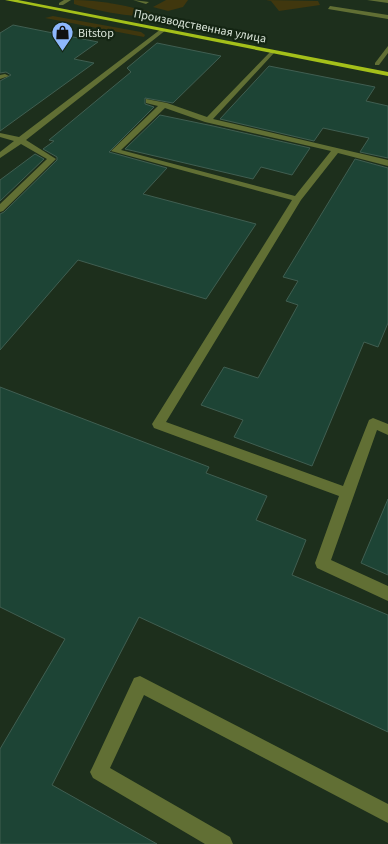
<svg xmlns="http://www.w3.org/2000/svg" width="388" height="844" viewBox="0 0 388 844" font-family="'Source Sans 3',sans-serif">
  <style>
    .green { fill: #40370e }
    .building { fill: #1d4435; stroke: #405e51 }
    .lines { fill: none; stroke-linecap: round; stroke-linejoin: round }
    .service { fill: #616f34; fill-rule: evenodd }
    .minor { fill: #616f34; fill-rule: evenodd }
    .trunk { fill: #a4c01a; fill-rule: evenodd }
    .labels { text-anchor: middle; stroke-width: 4.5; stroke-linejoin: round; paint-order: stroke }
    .far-street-label { font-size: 12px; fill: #dae5d9; stroke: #142513 }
    .far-poi-label { font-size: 12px; fill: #dae5d9; stroke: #142513; text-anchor: start }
  </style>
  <rect width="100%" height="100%" fill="#1d2f1c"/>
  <!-- green -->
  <g class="green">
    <path d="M74,0C98,0 132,6 155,14C141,21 90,9 74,4Z"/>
    <polygon points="166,0 188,0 183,7 168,11 153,7"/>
    <polygon points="266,0 318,1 320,5 279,11 271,1"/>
    <polygon points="53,16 141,32 145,35 144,37 45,18"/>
  </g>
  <!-- building -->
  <g class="building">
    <polygon points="13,25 98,42 74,59 94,63 0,131 0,81 11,75 6,72 0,73 0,33"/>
    <polygon points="157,43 221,56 173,103 145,98 145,104 154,107 109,152 167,168 143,194 256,224 206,299 78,260 0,350 0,214 4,212 57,160 57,157 43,149 54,141 49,140 131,72 127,68"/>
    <polygon points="269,66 375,87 366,101 388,106 388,158 360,152 369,138 323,128 314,141 220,119"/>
    <polygon points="160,115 213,126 310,148 292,175 261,167 253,179 125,149"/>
    <polygon points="35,154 44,159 0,201 0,180"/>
    <polygon points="355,159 388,168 388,323 378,347 364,342 312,466 234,437 243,420 201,405 224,367 258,378 298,305 286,301 298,281 283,277"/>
    <polygon points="0,387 209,467 206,473 267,496 256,520 306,540 292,575 388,615 388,732 139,617 52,785 157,844 0,844 0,749 65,639 0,607"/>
    <polygon points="388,499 388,575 361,563"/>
  </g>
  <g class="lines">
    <!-- service -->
    <g class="service">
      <polygon points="64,0 71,0 63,5 59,5 59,3"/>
      <polygon points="133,0 149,2 146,4"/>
      <polygon points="367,0 388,0 388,3"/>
      <polygon points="161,29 166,30 26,140 56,159 3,211 0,212 0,204 47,159 21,144 0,158 0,152 14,141 0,137 0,133 19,137"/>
      <path d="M272,50L275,52L274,53L213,119L388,160V166L338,153L301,200L166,422L343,486L369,420L373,418L388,424V435L377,430L331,560L388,586V601L317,568L315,563L339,496L154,428L152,424L292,200L111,151L158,106L146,103V99L167,103L207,117ZM165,108L205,122L331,151L295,196L121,150Z"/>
      <polygon points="0,75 5,74 9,76 0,79"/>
      <polygon points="140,676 388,804 388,823 144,695 110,768 230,837 233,844 205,844 93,778 90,772 93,766 134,678"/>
    </g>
    <!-- minor -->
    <g class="minor">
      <polygon points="330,6 388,15 388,19 328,9"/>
      <polygon points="388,46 388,53 379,65 375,65 375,63"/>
    </g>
    <!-- trunk -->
    <polygon class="trunk" points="5,0 18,0 388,72 388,76"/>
  </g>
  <!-- icons -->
  <defs>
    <symbol id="shop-pin" viewBox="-11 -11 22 30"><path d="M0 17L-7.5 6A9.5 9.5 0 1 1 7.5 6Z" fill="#8eb8fd" stroke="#142513"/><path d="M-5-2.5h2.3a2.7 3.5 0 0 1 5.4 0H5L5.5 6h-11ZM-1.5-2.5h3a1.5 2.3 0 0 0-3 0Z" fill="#111"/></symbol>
  </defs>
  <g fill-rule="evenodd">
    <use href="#shop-pin" x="50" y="20" width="25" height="34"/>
  </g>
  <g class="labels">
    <!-- far-street labels -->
    <g class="far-street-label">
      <text transform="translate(200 26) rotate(11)" y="4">Производственная улица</text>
    </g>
    <!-- far-poi labels -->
    <g class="far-poi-label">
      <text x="78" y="37">Bitstop</text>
    </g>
  </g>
</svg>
